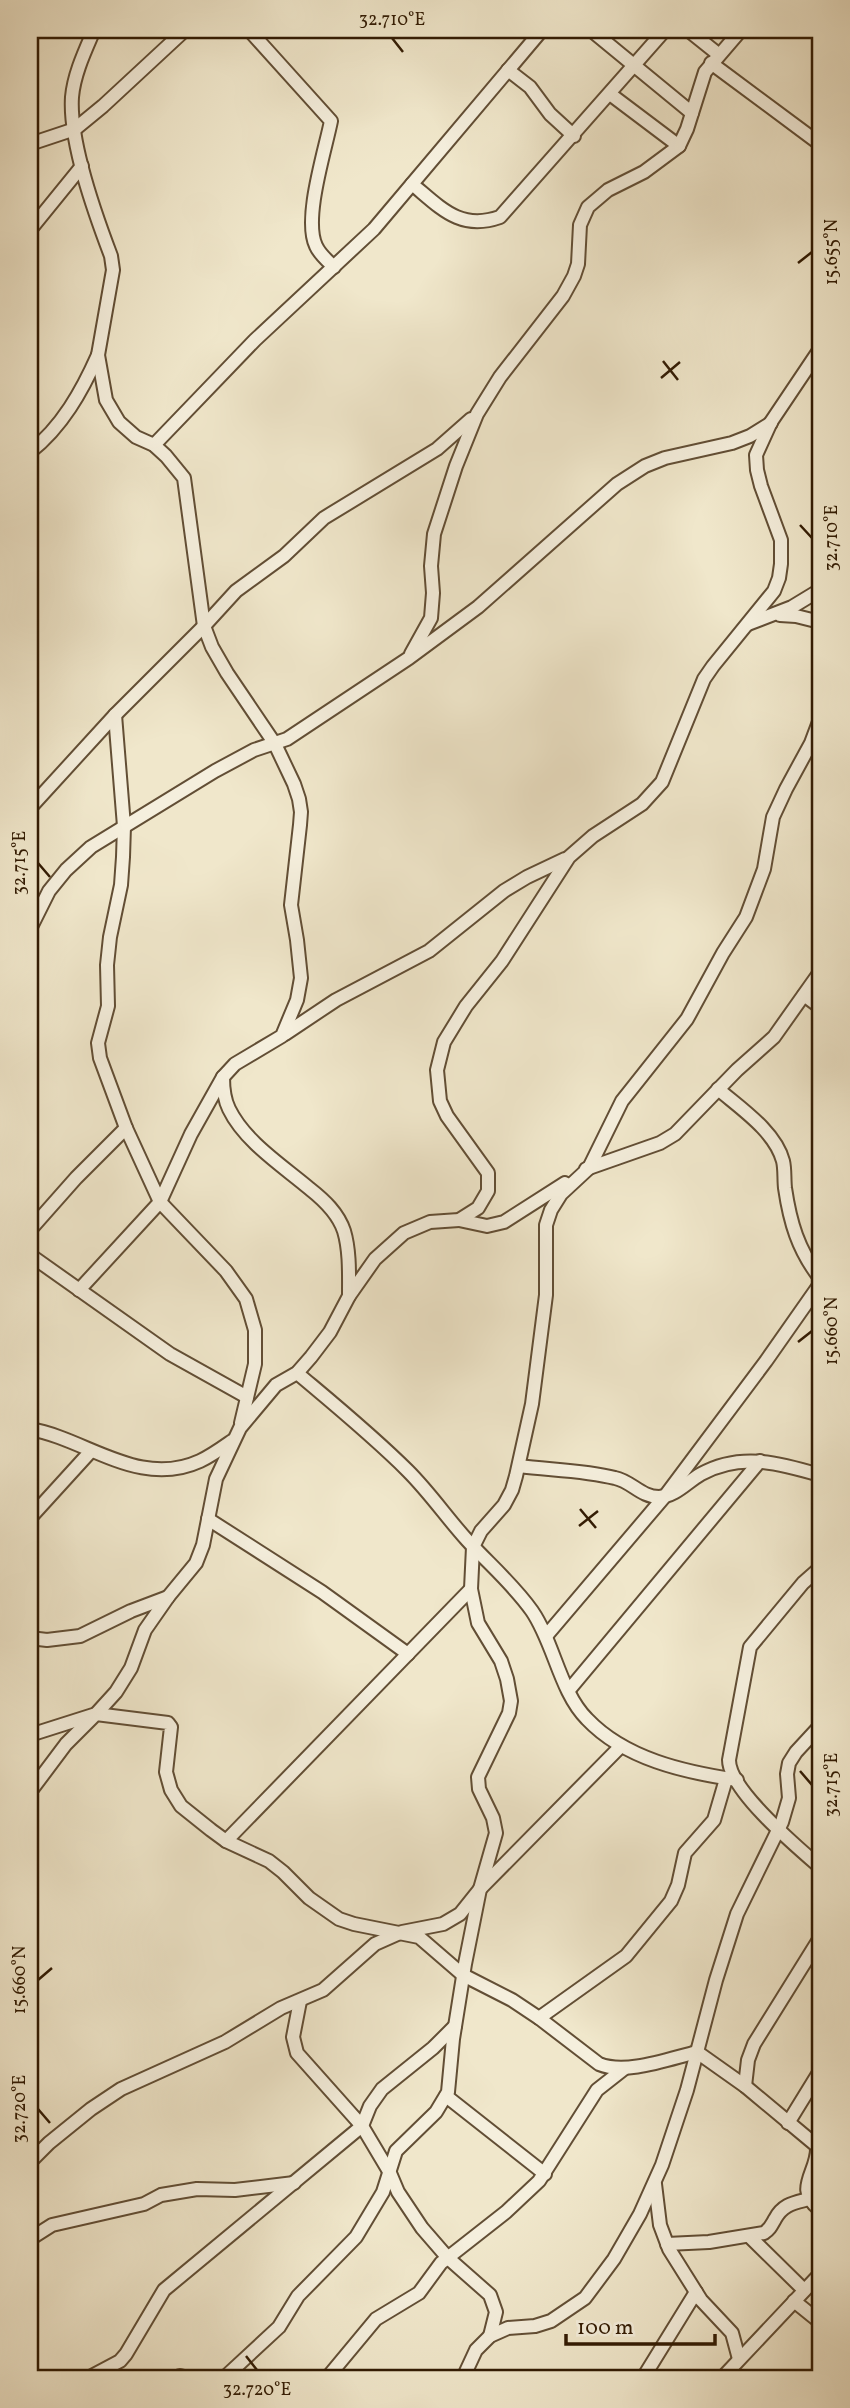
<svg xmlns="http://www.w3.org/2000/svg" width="850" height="2408" viewBox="0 0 850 2408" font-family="Vollkorn,serif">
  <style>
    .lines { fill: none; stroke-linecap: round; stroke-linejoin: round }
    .minor-casing { stroke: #624e35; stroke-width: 16 }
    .minor { stroke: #f5efdd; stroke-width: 12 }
    .ticks { fill: none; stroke: #321b03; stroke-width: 2.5 }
    .neatline { fill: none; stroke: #321b03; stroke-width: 2.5 }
    .ticks-label { font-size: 18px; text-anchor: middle; fill: #321b03 }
  </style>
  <rect width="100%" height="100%" fill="#f0e7cb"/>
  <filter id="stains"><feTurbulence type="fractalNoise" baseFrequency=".00286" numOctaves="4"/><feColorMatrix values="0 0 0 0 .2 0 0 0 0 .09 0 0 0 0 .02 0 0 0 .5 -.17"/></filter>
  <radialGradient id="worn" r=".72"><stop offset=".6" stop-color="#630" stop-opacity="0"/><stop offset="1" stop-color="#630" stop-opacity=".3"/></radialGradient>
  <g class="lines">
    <defs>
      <g id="minor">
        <path d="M249,30L331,121C325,151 303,219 316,246C320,255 328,261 334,267"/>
        <polyline points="591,30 692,113"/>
        <polyline points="688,30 718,54"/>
        <polyline points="711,63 820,144"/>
        <polyline points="508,70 530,87 550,114 574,136"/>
        <polyline points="610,94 679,146"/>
        <polyline points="30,144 75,129 103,106 185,30"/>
        <path d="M412,184C441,208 460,231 500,217L665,30"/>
        <polyline points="30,230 82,166"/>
        <polyline points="154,445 255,340 374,229 542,30"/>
        <path d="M30,452C62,427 82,391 98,355"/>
        <polyline points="780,615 796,616 820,622"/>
        <polyline points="748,624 792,607 820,590"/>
        <polyline points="411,654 431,618 433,593 431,566 434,534 456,466 477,414 500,377 563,296 574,276 578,264 580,225 588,207 608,190 644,172 679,146 687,129 705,72 741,30"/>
        <polyline points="115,715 124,826 123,857 121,885 110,937 107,965 108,1006 98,1043 100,1058 126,1128 160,1202 226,1271 246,1299 255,1330 255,1364 241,1423"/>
        <polyline points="30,808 115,715 204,626 236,591 284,556 324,518 437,449 471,419"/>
        <polyline points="30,929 49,891 66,870 91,847 215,771 254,750 287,739 409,658 478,607 617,484 645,466 665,458 732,443 750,436 771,423"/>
        <polyline points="804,995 820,1007"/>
        <polyline points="285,1034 336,1000 429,951 504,891 527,877 565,859"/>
        <path d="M223,1077C223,1088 224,1099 229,1109C245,1142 283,1166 310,1189C324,1200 338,1213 344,1231C350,1251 349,1275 349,1296"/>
        <path d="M718,1089C740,1108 775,1131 783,1161C785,1169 784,1179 785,1188C790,1222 798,1250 820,1278"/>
        <polyline points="586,1169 660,1143 675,1134 737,1070 774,1037 820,972"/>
        <polyline points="459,1220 487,1226 504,1222 565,1183"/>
        <polyline points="30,1230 76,1178 126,1128"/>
        <polyline points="30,1255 170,1354 247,1397"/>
        <path d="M79,1290L160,1202L191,1134L223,1077L235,1064L282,1036L297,1000L301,978L297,940L291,905L300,825L301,812L299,799L294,784L275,744L227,673L212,647L204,626L184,478L166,456L154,445L136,437L119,422L106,400L98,355L113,270L111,256C95,214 69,142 72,97C74,74 85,51 94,30"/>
        <path d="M297,1373C335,1405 373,1436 408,1471C430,1493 447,1518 467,1540C488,1563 514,1585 532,1611C554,1643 560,1692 587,1719C625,1759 684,1772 737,1780"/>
        <path d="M30,1429C87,1439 139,1489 200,1461C211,1456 222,1448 232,1441"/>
        <path d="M519,1466C550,1470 584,1470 615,1478C631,1481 641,1497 659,1497C676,1496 687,1482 701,1474C740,1452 780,1463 820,1475"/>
        <polyline points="30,1518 91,1451"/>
        <polyline points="208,1519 322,1592 408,1654"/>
        <path d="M820,1568L803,1583L750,1647L729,1760C729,1790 797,1847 820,1867"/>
        <polyline points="546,1636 665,1496 766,1361 820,1284"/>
        <polyline points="30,1638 47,1640 80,1636 131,1611 168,1597"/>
        <polyline points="569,1690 760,1461"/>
        <polyline points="30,1735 96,1714 116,1692 131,1668 145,1630 168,1597 196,1563 203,1545 216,1479 240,1428 276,1385 297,1373 311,1357 330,1332 349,1296 375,1259 404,1233 430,1222 459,1220 478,1208 488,1191 488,1173 447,1116 440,1101 437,1070 444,1042 466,1006 502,961 569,857 593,836 642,804 662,782 704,679 713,666 774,591 779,578 781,564 781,540 761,486 757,470 756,455 771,422 820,349"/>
        <path d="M30,1792L66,1744L96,1714L168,1723L171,1727L166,1772L171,1790L181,1806L211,1830L226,1841L269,1861L283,1872L309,1898L339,1919L354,1924L419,1937L463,1975L512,2000L539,2018L599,2064C626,2075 668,2059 697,2052L745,2086L817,2146C819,2172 792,2188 820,2210"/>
        <polyline points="226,1841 471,1589"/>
        <polyline points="300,2001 293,2037 297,2053 362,2126 390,2173 398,2192 422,2228 448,2258 490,2295 496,2312 490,2336"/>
        <polyline points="539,2018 626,1956 671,1901 678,1885 685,1853 714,1820 726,1779"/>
        <polyline points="745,2086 748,2060 754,2044 820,1938"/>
        <polyline points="446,2096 545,2174"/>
        <polyline points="788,2123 820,2071"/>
        <polyline points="30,2162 49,2143 91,2109 121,2089 225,2042 281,2008 323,1990 375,1944 402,1932 443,1924 460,1914 480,1889 621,1746"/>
        <polyline points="655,2184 660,2225 669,2249 701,2300 732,2333 739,2359"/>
        <polyline points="749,2236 804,2290"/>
        <polyline points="30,2239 52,2225 144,2204 161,2195 197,2189 235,2190 294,2183"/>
        <path d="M667,2244L709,2242L764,2233C770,2229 771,2226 775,2219C783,2204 794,2203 809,2199"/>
        <polyline points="794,2301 820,2322"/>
        <polyline points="88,2378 120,2361 126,2354 164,2290 362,2126 370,2106 382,2089 433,2048 455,2026"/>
        <polyline points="175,2378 180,2376 188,2378"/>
        <polyline points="224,2378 279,2327 298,2296 356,2237 383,2192 396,2151 436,2112 448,2092 453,2039 465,1964 480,1889 496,1833 493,1818 479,1789 478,1777 509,1713 511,1701 507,1679 501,1661 478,1623 471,1589 473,1547 481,1531 504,1505 512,1490 516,1476 532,1404 546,1295 546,1225 551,1210 561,1194 589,1168 622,1101 687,1019 723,953 746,917 764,869 773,817 786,789 811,743 820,719"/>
        <polyline points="327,2378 376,2319 419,2293 441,2263 506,2212 539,2181 597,2090 625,2068"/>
        <polyline points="463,2378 476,2350 490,2336 508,2328 535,2326 551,2321 585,2298 614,2259 640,2214 662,2165 687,2090 716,1980 737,1914 782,1822 789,1798 787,1774 789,1763 796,1752 820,1726"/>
        <polyline points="643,2378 696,2292"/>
        <polyline points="722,2378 820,2274"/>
        <polyline points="816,2378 820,2373"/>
      </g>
    </defs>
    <!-- minor casing -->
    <use href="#minor" class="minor-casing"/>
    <!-- minor -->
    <use href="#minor" class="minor"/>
  </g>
  <!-- ticks -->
  <path class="ticks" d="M392,38L403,52M798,263L812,252M663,361L678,380M661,378L680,362M800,525L812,538M38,863L50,877M798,1342L812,1331M580,1509L596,1528M579,1526L598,1511M800,1771L812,1785M38,1980L52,1968M38,2109L50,2123M246,2356L257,2370"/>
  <!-- margin -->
  <rect width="850" height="2408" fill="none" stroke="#f0e7cb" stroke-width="77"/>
  <!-- scale -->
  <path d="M566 2334v10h149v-10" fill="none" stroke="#321b03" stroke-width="3.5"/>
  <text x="577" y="2334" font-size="21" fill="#321b03" stroke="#f5efdd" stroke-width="5" paint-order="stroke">100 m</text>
  <rect x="38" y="38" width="774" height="2332" class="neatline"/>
  <g class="ticks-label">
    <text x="392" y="25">32.710°E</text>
    <text transform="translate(831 252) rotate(-90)" y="6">15.655°N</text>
    <text transform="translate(831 538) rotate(-90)" y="6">32.710°E</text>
    <text transform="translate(19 863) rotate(-90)" y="6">32.715°E</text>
    <text transform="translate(831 1331) rotate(-90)" y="6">15.660°N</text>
    <text transform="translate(831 1785) rotate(-90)" y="6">32.715°E</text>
    <text transform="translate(19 1980) rotate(-90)" y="6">15.660°N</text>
    <text transform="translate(19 2109) rotate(-90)" y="6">32.720°E</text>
    <text x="257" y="2395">32.720°E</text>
  </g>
  <rect width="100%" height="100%" filter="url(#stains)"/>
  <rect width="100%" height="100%" fill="url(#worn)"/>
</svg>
